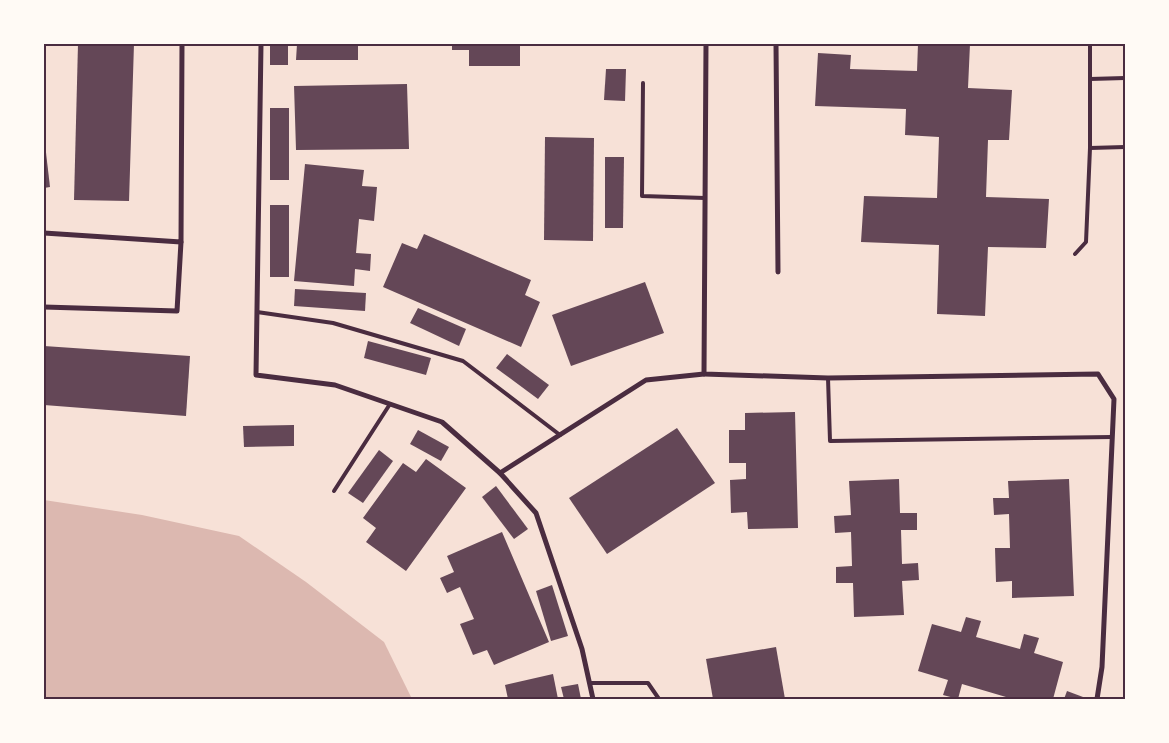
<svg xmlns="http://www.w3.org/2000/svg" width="1169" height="743" viewBox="0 0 1169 743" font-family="Karla,sans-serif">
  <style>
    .water { fill: #dcb8b0 }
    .building { fill: #644757 }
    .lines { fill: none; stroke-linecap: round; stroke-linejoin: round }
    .service { stroke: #4a2c40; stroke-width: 4 }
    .minor { stroke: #4a2c40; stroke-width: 5 }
    .neatline { fill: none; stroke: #4a2c40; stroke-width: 2 }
  </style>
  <rect width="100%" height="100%" fill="#f7e1d7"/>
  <!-- water -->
  <polygon class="water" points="44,500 142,515 239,536 306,582 384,642 412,699 44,699"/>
  <!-- building -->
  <g class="building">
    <polygon points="78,44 134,44 129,201 74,200"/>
    <rect x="270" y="44" width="18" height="21"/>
    <polygon points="297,44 358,44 358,60 296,60"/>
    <polygon points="452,44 520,44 520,66 469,66 469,50 452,50"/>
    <polygon points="918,44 970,44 968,88 1012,90 1009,140 988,140 986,197 1049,199 1046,248 988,247 985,316 937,314 939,245 861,242 864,196 937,198 939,137 905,135 906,109 815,106 818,53 851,55 850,69 917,71"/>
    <polygon points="606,69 626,69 625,101 604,100"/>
    <polygon points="407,84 409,149 296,150 294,86"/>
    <rect x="270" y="108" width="19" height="72"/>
    <polygon points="545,137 594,138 593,241 544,240"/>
    <polygon points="44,144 45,144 50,187 44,188"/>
    <polygon points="605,157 624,157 623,228 605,228"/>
    <polygon points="305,164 364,170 362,186 377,187 374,221 359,219 356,253 371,254 370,271 355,269 354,286 294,281"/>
    <rect x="270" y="205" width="19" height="72"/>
    <polygon points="424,234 531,280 525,295 540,302 521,347 383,287 402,243 417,249"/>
    <polygon points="645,282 664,333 571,366 552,315"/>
    <polygon points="295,289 366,293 365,311 294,306"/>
    <polygon points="418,308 466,329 459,346 410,323"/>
    <polygon points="368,341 431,358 426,375 364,358"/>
    <polygon points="44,346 190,356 186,416 44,405"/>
    <polygon points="507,354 549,385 538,399 496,368"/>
    <polygon points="795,412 798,528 748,529 747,512 731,513 730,480 746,479 746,463 729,463 729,430 745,430 745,413"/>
    <polygon points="294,425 294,446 244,447 243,426"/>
    <polygon points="677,428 715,483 607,554 569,498"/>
    <polygon points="418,430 449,447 441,461 410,444"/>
    <polygon points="379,450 393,461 363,503 348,493"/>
    <polygon points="426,459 466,488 406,571 366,542 376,528 363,518 403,463 416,472"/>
    <polygon points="899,479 900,513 917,513 917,530 901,530 902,564 918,563 919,580 902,581 904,615 854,617 853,583 836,583 836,567 852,566 851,532 835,533 834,516 851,515 849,481"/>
    <polygon points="1069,479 1074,596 1012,598 1012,581 996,582 995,548 1010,548 1009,514 994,515 993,498 1009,498 1008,481"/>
    <polygon points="496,486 528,529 514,539 482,497"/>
    <polygon points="502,532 549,642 494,665 487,650 473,655 460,624 474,619 460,587 447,593 440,578 454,572 447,556"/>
    <polygon points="552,585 568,636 551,641 536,591"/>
    <polygon points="966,617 981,621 976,637 1020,649 1024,634 1039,638 1034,653 1063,662 1053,699 1005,699 1006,697 962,684 958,699 943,695 948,680 918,671 932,624 961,632"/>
    <polygon points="776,647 785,699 713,699 706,659"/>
    <polygon points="553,674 558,699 508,699 505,685"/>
    <polygon points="578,684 581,699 564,699 561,687"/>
    <polygon points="1067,691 1083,697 1082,699 1064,699"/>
  </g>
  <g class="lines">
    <!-- service -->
    <g class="service">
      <polyline points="1090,79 1125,78"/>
      <polyline points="643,83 642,196 705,198"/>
      <polyline points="1090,148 1125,147"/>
      <polyline points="1075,254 1086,242 1090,148 1090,44"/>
      <polyline points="257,312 333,323 463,361 560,435"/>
      <polyline points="828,378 830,441 1112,437"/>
      <polyline points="334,491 390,404"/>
      <polyline points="590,683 648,683 659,699"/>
    </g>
    <!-- minor -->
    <g class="minor">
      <polyline points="261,44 256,375 335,385 442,422 500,473 536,513 582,649 593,699"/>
      <polyline points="706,44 704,374 828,378 1098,374 1114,399 1102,667 1097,699"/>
      <polyline points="776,44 778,272"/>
      <polyline points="44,233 181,242 182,44"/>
      <polyline points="44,307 177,311 181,242"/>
      <polyline points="500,473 646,380 704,374"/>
    </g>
  </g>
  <!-- border -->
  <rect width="1169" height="743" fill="none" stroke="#fffaf5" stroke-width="90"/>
  <rect x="45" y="45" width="1079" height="653" class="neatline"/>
</svg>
